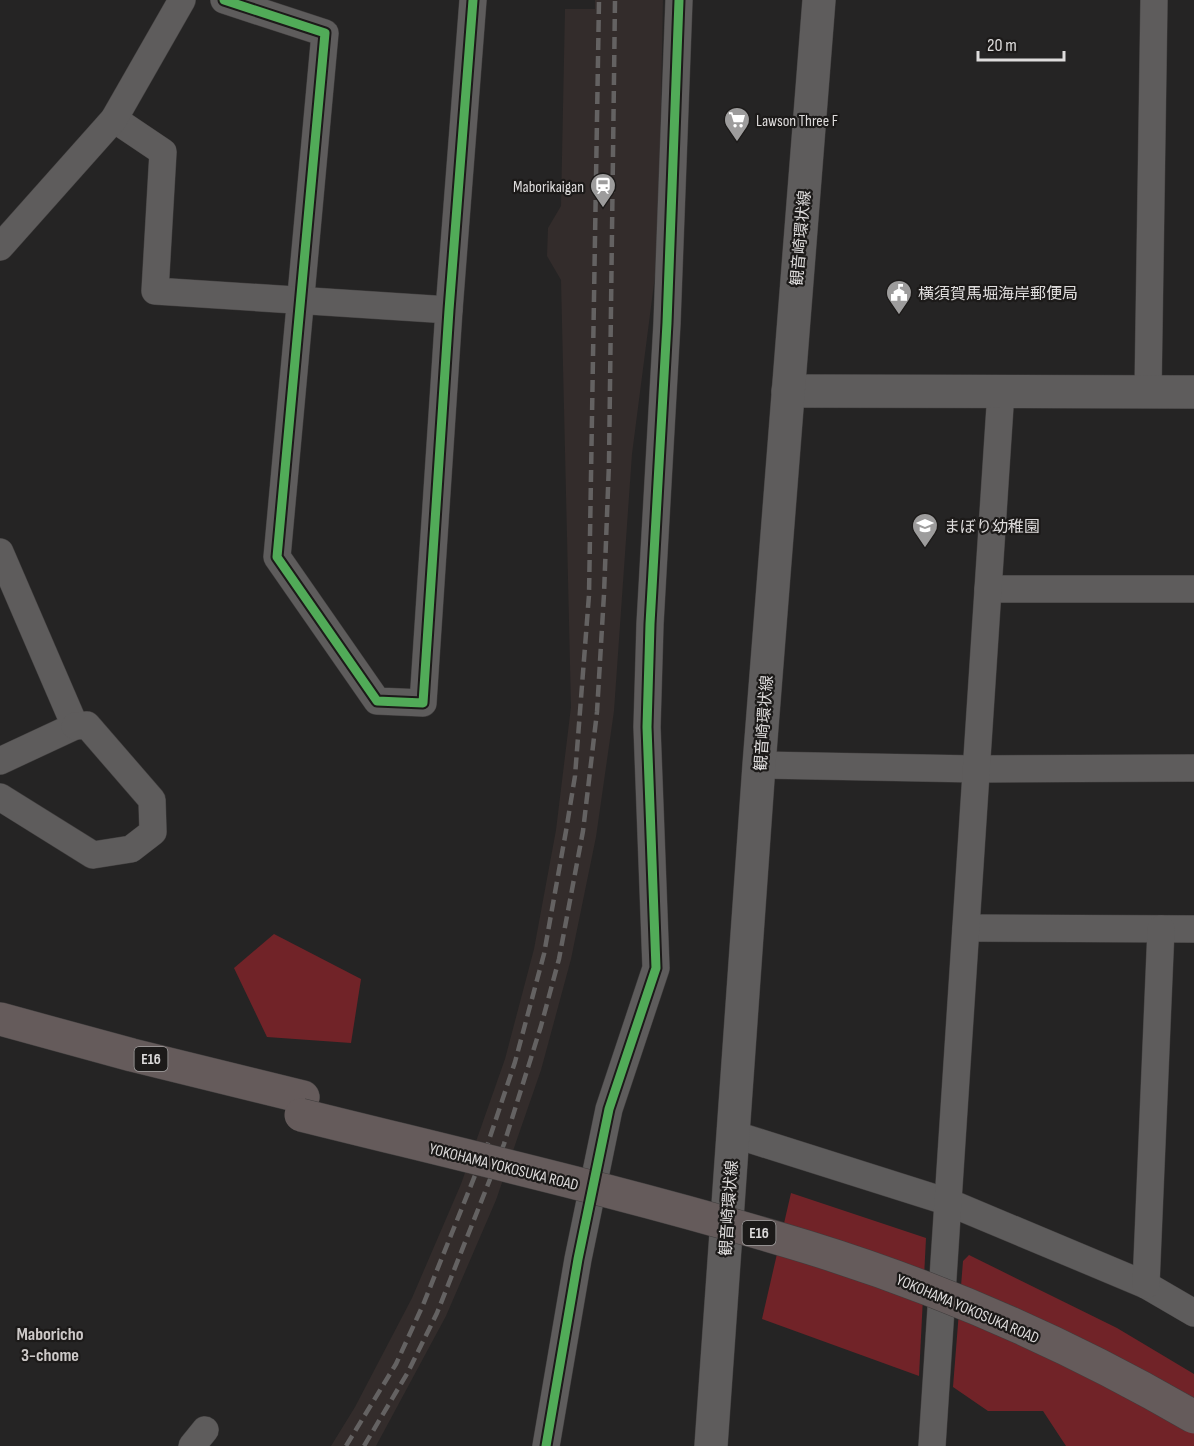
<svg xmlns="http://www.w3.org/2000/svg" width="1194" height="1446" viewBox="0 0 1194 1446" font-family="'Sofia Sans Condensed','Noto Sans JP',sans-serif">
  <style>
    .built { fill: #332c2b }
    .green { fill: #712328 }
    .lines { fill: none; stroke-linecap: round; stroke-linejoin: round }
    .minor-casing { stroke: #403e3e; stroke-width: 28 }
    .tertiary-casing { stroke: #403e3e; stroke-width: 34 }
    .secondary-casing { stroke: #403e3e; stroke-width: 34 }
    .motorway-casing { stroke: #403e3e; stroke-width: 34 }
    .minor { stroke: #5e5c5c; stroke-width: 27 }
    .tertiary { stroke: #5e5c5c; stroke-width: 33 }
    .secondary { stroke: #5e5c5c; stroke-width: 33 }
    .motorway { stroke: #655b5b; stroke-width: 33 }
    .rail { stroke: #646262; stroke-width: 4.5; stroke-dasharray: 12 6; stroke-linecap: butt }
    .motorway-bridge-casing { stroke: #403e3e; stroke-width: 34; stroke-linecap: butt }
    .motorway-bridge { stroke: #655b5b; stroke-width: 33 }
    .cycleway-casing { stroke: #1c1a19; stroke-width: 13 }
    .cycleway { stroke: #51ab58; stroke-width: 9 }
    .labels { text-anchor: middle; stroke-width: 4.5; stroke-linejoin: round; paint-order: stroke }
    .shield { fill: #1c1a19; stroke: #a4a2a2; stroke-width: 1.5 }
    .shield-label { font-size: 15px; font-weight: bold; fill: #dedcdc }
    .poi-label { font-size: 16px; fill: #dedcdc; stroke: #1c1a19; text-anchor: start }
    .street-label { font-size: 16px; fill: #dedcdc; stroke: #1c1a19 }
    .neighbourhood-label { font-size: 18px; font-weight: bold; fill: #cdc9c8; stroke: #1c1a19 }
  </style>
  <rect width="100%" height="100%" fill="#252424"/>
  <!-- built -->
  <polygon class="built" points="595,0 663,0 659,208 655,276 632,454 614,711 596,837 571,959 541,1070 496,1200 446,1316 376,1446 331,1446 355,1407 412,1298 461,1184 505,1059 534,949 556,830 571,707 561,280 547,256 548,228 561,206 565,9 595,9"/>
  <!-- green -->
  <g class="green">
    <polygon points="274,934 361,979 351,1043 267,1037 234,968"/>
    <polygon points="791,1193 926,1238 919,1376 762,1319"/>
    <polygon points="969,1255 1117,1328 1194,1374 1194,1446 1066,1446 1043,1411 988,1411 953,1387 963,1261"/>
  </g>
  <g class="lines">
    <defs>
      <g id="minor">
        <polyline points="224,0 325,33 277,557 377,701 423,703 449,310 473,0"/>
        <polyline points="114,119 163,152 155,291 449,310"/>
        <polyline points="0,247 114,119 182,0"/>
        <polyline points="1148,392 1154,0"/>
        <polyline points="0,552 75,726 0,761"/>
        <polyline points="988,589 1194,589"/>
        <polyline points="759,765 976,769 1194,768"/>
        <polyline points="0,797 93,855 131,849 153,832 152,800 87,725 75,726"/>
        <polyline points="966,928 1194,929"/>
        <polyline points="733,1134 948,1202 1146,1285 1194,1313"/>
        <polyline points="1146,1285 1161,929"/>
        <polyline points="192,1446 205,1430"/>
        <polyline points="546,1446 578,1259 609,1109 656,968 647,727 650,624 667,323 679,0"/>
        <polyline points="932,1446 1001,391"/>
      </g>
      <polyline id="tertiary" points="788,391 1194,392"/>
      <polyline id="secondary" points="711,1446 759,765 819,0"/>
      <polyline id="motorway" points="0,1019 132,1055 303,1097"/>
    </defs>
    <!-- minor casing -->
    <use href="#minor" class="minor-casing"/>
    <!-- tertiary casing -->
    <use href="#tertiary" class="tertiary-casing"/>
    <!-- secondary casing -->
    <use href="#secondary" class="secondary-casing"/>
    <!-- motorway casing -->
    <use href="#motorway" class="motorway-casing"/>
    <!-- minor -->
    <use href="#minor" class="minor"/>
    <!-- tertiary -->
    <use href="#tertiary" class="tertiary"/>
    <!-- secondary -->
    <use href="#secondary" class="secondary"/>
    <!-- motorway -->
    <use href="#motorway" class="motorway"/>
    <!-- rail -->
    <g class="rail">
      <polyline points="346,1446 396,1364 423,1305 488,1143 515,1062 544,954 566,831 575,776 589,595 599,0"/>
      <polyline points="364,1446 408,1372 437,1313 504,1144 541,1026 559,959 583,831 597,712 604,594 609,463 615,0"/>
    </g>
    <defs>
      <path id="motorway-bridge" d="M301,1115C470,1157 640,1196 807,1247C940,1288 1074,1347 1194,1417"/>
    </defs>
    <!-- motorway-bridge casing -->
    <use href="#motorway-bridge" class="motorway-bridge-casing"/>
    <!-- motorway-bridge -->
    <use href="#motorway-bridge" class="motorway-bridge"/>
    <defs>
      <g id="cycleway">
        <polyline points="224,0 325,33 277,557 377,701 423,703 449,310 473,0"/>
        <polyline points="546,1446 578,1259 609,1109 656,968 647,727 650,624 667,323 679,0"/>
      </g>
    </defs>
    <!-- cycleway casing -->
    <use href="#cycleway" class="cycleway-casing"/>
    <!-- cycleway -->
    <use href="#cycleway" class="cycleway"/>
  </g>
  <!-- icons -->
  <defs>
    <symbol id="supermarket-pin" viewBox="-11 -11 22 30"><path d="M0 17L-7.5 6A9.5 9.5 0 1 1 7.5 6Z" fill="#9d9c9c" stroke="#1c1a19"/><path d="M-6-5.5h2.5l.6 2H6L4.5 2H-2.5L-4.4-4H-6ZM-1.5 3.2a1.3 1.3 0 1 0 .1 0ZM3 3.2a1.3 1.3 0 1 0 .1 0Z" fill="#fff"/></symbol>
    <symbol id="station-pin" viewBox="-11 -11 22 30"><path d="M0 17L-7.5 6A9.5 9.5 0 1 1 7.5 6Z" fill="#9d9c9c" stroke="#1c1a19"/><path d="M-3-6H3Q5-6 5-4V2Q5 4 3 4L4.5 6H3L1.5 4h-3L-3 6H-4.5L-3 4Q-5 4-5 2V-4Q-5-6-3-6ZM-3.5-4v3h7v-3ZM-3.5 1v1.5H-2V1ZM2 1v1.5H3.5V1Z" fill="#fff"/></symbol>
    <symbol id="civic-pin" viewBox="-11 -11 22 30"><path d="M0 17L-7.5 6A9.5 9.5 0 1 1 7.5 6Z" fill="#9d9c9c" stroke="#1c1a19"/><path d="M-.6-6.5H3V-4.5H.6V-3L4-1V1h2V6H-6V1h2V-1L-.6-3ZM-1.2 2.5V6h2.4V2.5Z" fill="#fff"/></symbol>
    <symbol id="school-pin" viewBox="-11 -11 22 30"><path d="M0 17L-7.5 6A9.5 9.5 0 1 1 7.5 6Z" fill="#9d9c9c" stroke="#1c1a19"/><path d="M0-5L7-2L0 1L-7-2ZM-4 1L0 2.5L4 1V4Q0 6-4 4Z" fill="#fff"/></symbol>
  </defs>
  <g fill-rule="evenodd">
    <use href="#supermarket-pin" x="722" y="105" width="30" height="40"/>
    <use href="#station-pin" x="588" y="171" width="30" height="40"/>
    <use href="#civic-pin" x="884" y="278" width="30" height="40"/>
    <use href="#school-pin" x="910" y="511" width="30" height="40"/>
  </g>
  <g class="labels">
    <!-- shield labels -->
    <g class="shield">
      <rect x="134.5" y="1047" width="33" height="24" rx="4.5"/>
      <rect x="742.5" y="1221" width="33" height="24" rx="4.5"/>
    </g>
    <g class="shield-label">
      <text x="151" y="1064">E16</text>
      <text x="759" y="1238">E16</text>
    </g>
    <!-- poi labels -->
    <g class="poi-label">
      <text x="756" y="126">Lawson Three F</text>
      <text x="584" y="192" text-anchor="end">Maborikaigan</text>
      <text x="918" y="299">横須賀馬堀海岸郵便局</text>
      <text x="944" y="532">まぼり幼稚園</text>
    </g>
    <!-- street labels -->
    <g class="street-label">
      <text transform="translate(800 238) rotate(-85)" y="6">観音崎環状線</text>
      <text transform="translate(763 723) rotate(-86)" y="6">観音崎環状線</text>
      <text transform="translate(504 1166) rotate(14)" y="6">YOKOHAMA YOKOSUKA ROAD</text>
      <text transform="translate(728 1208) rotate(-86)" y="6">観音崎環状線</text>
      <text transform="translate(968 1308) rotate(23)" y="6">YOKOHAMA YOKOSUKA ROAD</text>
    </g>
    <!-- neighbourhood labels -->
    <g class="neighbourhood-label">
      <text x="50" y="1340">Maboricho<tspan x="50" dy="21">3-chome</tspan></text>
    </g>
  </g>
  <!-- scale -->
  <path d="M978 51v9h86v-9" fill="none" stroke="#dedcdc" stroke-width="3"/>
  <text x="987" y="51" font-size="18" fill="#dedcdc" stroke="#1c1a19" stroke-width="4.5" paint-order="stroke">20 m</text>
</svg>
